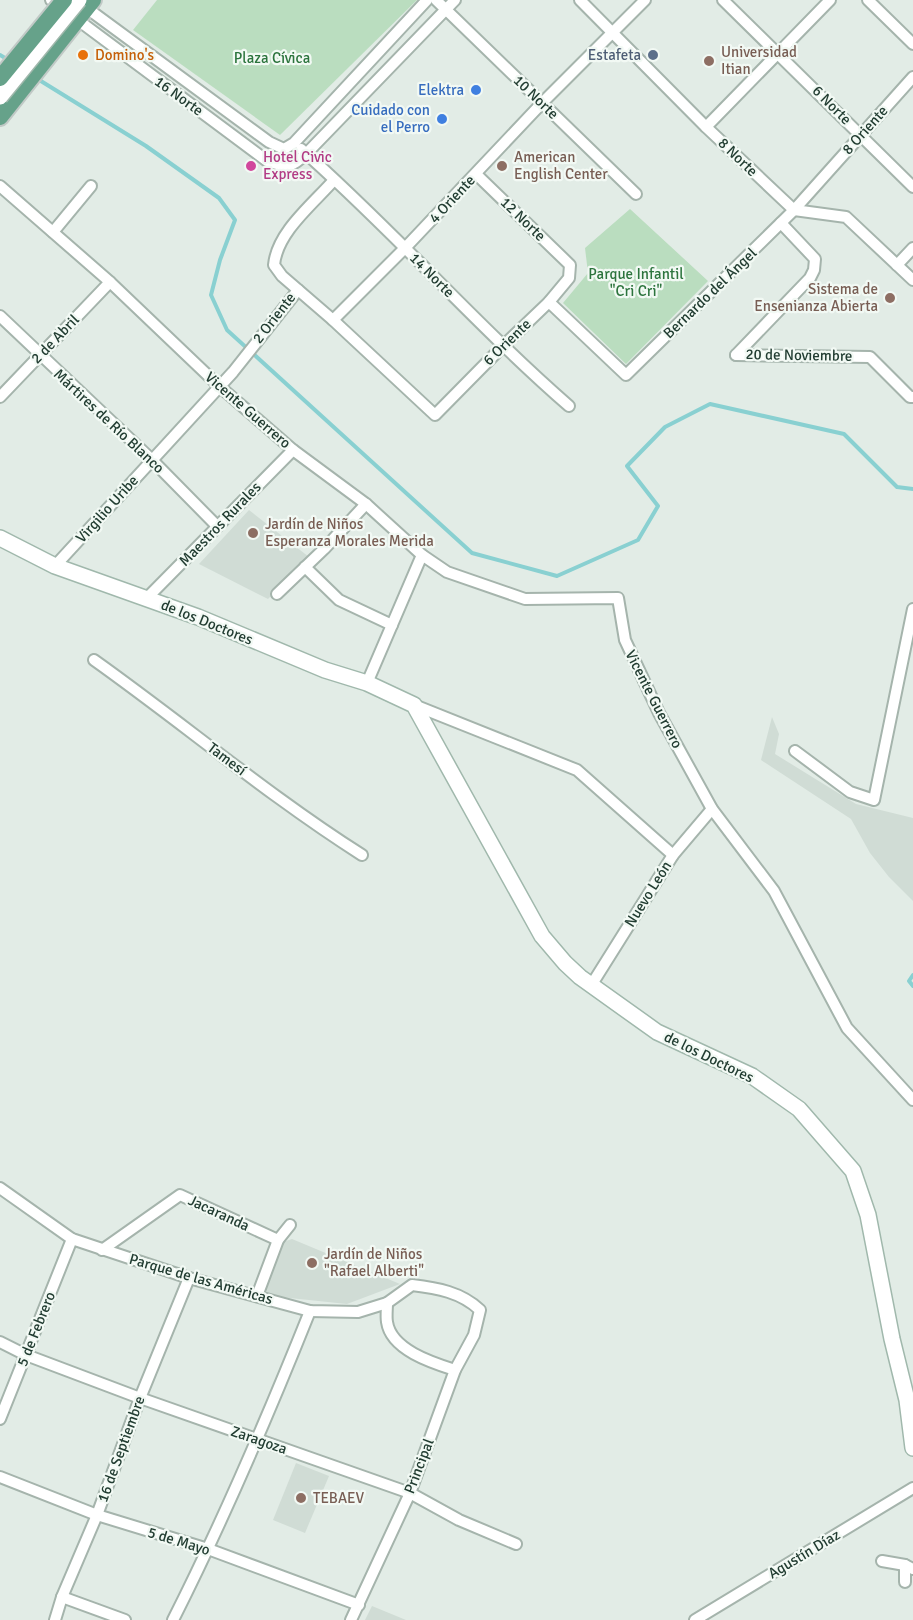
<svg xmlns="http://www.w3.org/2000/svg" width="913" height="1620" viewBox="0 0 913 1620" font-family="Signika,sans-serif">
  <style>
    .built { fill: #d0dcd5 }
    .green { fill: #baddbf }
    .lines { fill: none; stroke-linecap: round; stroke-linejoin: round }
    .stream { stroke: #89d0d1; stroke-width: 4 }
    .street-casing { stroke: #a5b4ac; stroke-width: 14 }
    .secondary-casing { stroke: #a0b8ac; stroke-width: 18 }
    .primary-casing { stroke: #c1c9c6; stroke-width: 20 }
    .street { stroke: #fff; stroke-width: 10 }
    .secondary { stroke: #fff; stroke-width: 15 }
    .primary { stroke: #66a28a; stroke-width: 16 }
    .secondary-bridge-casing { stroke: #a0b8ac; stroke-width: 18; stroke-linecap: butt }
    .primary-bridge-casing { stroke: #c1c9c6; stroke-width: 20; stroke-linecap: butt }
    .secondary-bridge { stroke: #fff; stroke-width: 15 }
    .primary-bridge { stroke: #66a28a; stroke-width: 16 }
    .food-dot { fill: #e8710a; stroke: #f2f9f4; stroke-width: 2 }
    .service-dot { fill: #5c6f8a; stroke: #f2f9f4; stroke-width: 2 }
    .education-dot { fill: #8d6e63; stroke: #f2f9f4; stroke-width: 2 }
    .shop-dot { fill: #3f7fe0; stroke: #f2f9f4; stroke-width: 2 }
    .hotel-dot { fill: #d1479c; stroke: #f2f9f4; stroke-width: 2 }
    .labels { text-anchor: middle; stroke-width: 4.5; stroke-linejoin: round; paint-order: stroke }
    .education-label { font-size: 15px; fill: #785e54; stroke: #f2f9f4; text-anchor: start }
    .food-label { font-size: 15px; fill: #c56008; stroke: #f2f9f4; text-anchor: start }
    .service-label { font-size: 15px; fill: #4e5e75; stroke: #f2f9f4; text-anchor: end }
    .park-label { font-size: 15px; fill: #2c743d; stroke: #f2f9f4 }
    .shop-label { font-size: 15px; fill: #366cbe; stroke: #f2f9f4; text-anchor: end }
    .street-label { font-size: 15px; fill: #223d32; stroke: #f2f9f4 }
    .hotel-label { font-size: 15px; fill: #b23c85; stroke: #f2f9f4; text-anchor: start }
  </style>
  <rect width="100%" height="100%" fill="#e2ece6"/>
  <!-- built -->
  <g class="built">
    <polygon points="249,510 309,557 268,599 199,564"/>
    <polygon points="772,717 779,734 775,754 856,804 913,818 913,901 889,877 870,853 851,819 761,760"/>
    <polygon points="292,1239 400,1284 347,1304 261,1295 283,1242"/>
    <polygon points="296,1463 329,1476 305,1533 273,1520"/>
    <polygon points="372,1606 406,1620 365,1620"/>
  </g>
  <!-- green -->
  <g class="green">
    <polygon points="157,0 417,0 280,135 133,30"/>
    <polygon points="630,209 708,281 626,364 563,303 588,273 585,248"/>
  </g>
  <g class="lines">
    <!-- stream -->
    <g class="stream">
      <polyline points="0,55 10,61"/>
      <polyline points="36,78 146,146 219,198 235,220 220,260 211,295 227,330 472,553 557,576 638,540 658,506 627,466 665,427 710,404 844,434 897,487 913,489"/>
      <polyline points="913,975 909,981 913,986"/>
    </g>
    <defs>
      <g id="street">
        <path d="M51,0L267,161C288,168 290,168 306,154L455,0"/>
        <polyline points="436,0 636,194"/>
        <polyline points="580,0 706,127 794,210 846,217 913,280"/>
        <polyline points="723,0 913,187"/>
        <polyline points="868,0 913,44"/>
        <polyline points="84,6 269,142 284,149 294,143 427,0"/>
        <polyline points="706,127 830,0"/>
        <path d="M301,149C394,231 476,325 569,406"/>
        <path d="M334,180C313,204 277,232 274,265L282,276L333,320L435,415L503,346L549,302L569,278L570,265L476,174"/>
        <polyline points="0,186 110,282 219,386 293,450 366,504 422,555 447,572 525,599 618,598 625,640 659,713 712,809 774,891 847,1028 913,1100"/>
        <polyline points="53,232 91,186"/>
        <polyline points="897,265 913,248"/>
        <polyline points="549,302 626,375 794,210 913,77"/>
        <polyline points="0,316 152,460 217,526"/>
        <polyline points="333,320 405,248 542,103 645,0"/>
        <polyline points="736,355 870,357 910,397 913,397"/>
        <polyline points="736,355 810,278 814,270 815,259 781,223"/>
        <polyline points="0,397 110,282"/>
        <polyline points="55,566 233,372 298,290"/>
        <polyline points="305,567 339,600 392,625"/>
        <polyline points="277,594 324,549 366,504"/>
        <polyline points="147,598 293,450"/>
        <path d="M94,660C184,724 269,796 362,855"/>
        <polyline points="367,683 422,555"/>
        <polyline points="414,705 577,770 673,855"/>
        <polyline points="795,751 850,792 874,800 913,609"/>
        <polyline points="592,984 673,855 712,809"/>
        <path d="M0,1188L72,1239L189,1278L310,1311L358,1312L387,1303L412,1285C437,1288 461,1292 480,1310L474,1335L455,1370L410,1493L351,1620"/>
        <polyline points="102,1250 180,1195 278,1240"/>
        <polyline points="257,1296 278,1240 290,1225"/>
        <path d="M387,1303C387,1309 386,1316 387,1322C391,1350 433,1363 455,1370"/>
        <polyline points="0,1342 26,1355 140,1398 410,1493 459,1520 516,1544"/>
        <polyline points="0,1419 72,1239"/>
        <polyline points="0,1477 97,1515 208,1549 359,1605"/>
        <polyline points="882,1561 905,1565 913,1569"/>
        <polyline points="905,1582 905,1565"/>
        <polyline points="62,1597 125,1620"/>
        <polyline points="55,1620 62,1597 97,1515 140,1398 189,1278"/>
        <path d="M173,1620C224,1519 268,1416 310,1311"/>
        <polyline points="695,1620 913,1488"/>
      </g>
      <polyline id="secondary" points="0,538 55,566 198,617 325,670 367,683 414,705 542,936 565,963 580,977 657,1032 752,1076 799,1109 853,1171 868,1215 892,1339 907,1400 913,1448"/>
      <polyline id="primary" points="0,117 93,0"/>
    </defs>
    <!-- street casing -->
    <use href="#street" class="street-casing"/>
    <!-- secondary casing -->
    <use href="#secondary" class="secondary-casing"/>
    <!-- primary casing -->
    <use href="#primary" class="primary-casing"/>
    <!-- street -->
    <use href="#street" class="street"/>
    <!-- secondary -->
    <use href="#secondary" class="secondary"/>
    <!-- primary -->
    <use href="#primary" class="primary"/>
    <defs>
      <polyline id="secondary-bridge" points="0,97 79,0"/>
      <polyline id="primary-bridge" points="0,78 64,0"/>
    </defs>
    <!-- secondary-bridge casing -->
    <use href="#secondary-bridge" class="secondary-bridge-casing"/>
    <!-- primary-bridge casing -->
    <use href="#primary-bridge" class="primary-bridge-casing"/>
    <!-- secondary-bridge -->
    <use href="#secondary-bridge" class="secondary-bridge"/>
    <!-- primary-bridge -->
    <use href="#primary-bridge" class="primary-bridge"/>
  </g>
  <!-- markers -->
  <circle class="food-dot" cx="83" cy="55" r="6"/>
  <circle class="service-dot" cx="653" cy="55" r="6"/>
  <g class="education-dot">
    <circle cx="709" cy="61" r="6"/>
    <circle cx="502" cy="166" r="6"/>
    <circle cx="890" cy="298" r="6"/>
    <circle cx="253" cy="533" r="6"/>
    <circle cx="312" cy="1263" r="6"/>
    <circle cx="301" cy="1498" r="6"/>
  </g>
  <g class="shop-dot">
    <circle cx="476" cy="90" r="6"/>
    <circle cx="442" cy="119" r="6"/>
  </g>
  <circle class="hotel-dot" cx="251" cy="166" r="6"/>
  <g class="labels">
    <!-- education labels -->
    <g class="education-label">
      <text x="721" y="57">Universidad<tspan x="721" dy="17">Itian</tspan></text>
      <text x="514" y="162">American<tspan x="514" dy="17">English Center</tspan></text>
      <text x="878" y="294" text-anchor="end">Sistema de<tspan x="878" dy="17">Ensenianza Abierta</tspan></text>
      <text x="265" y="529">Jardín de Niños<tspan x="265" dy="17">Esperanza Morales Merida</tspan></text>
      <text x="324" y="1259">Jardín de Niños<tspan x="324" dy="17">"Rafael Alberti"</tspan></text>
      <text x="313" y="1503">TEBAEV</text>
    </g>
    <!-- food labels -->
    <g class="food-label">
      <text x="95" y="60">Domino's</text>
    </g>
    <!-- service labels -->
    <g class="service-label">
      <text x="641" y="60">Estafeta</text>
    </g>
    <!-- park labels -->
    <g class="park-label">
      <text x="272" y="63">Plaza Cívica</text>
      <text x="636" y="279">Parque Infantil<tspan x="636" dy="17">"Cri Cri"</tspan></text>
    </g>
    <!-- shop labels -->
    <g class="shop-label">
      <text x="464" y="95">Elektra</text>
      <text x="430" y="115">Cuidado con<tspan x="430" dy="17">el Perro</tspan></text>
    </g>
    <!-- street labels -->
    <g class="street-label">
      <text transform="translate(179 96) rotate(36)" y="5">16 Norte</text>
      <text transform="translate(536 97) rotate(44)" y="5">10 Norte</text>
      <text transform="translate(832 105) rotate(45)" y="5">6 Norte</text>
      <text transform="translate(865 130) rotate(-48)" y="5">8 Oriente</text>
      <text transform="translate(738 157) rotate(44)" y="5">8 Norte</text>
      <text transform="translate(452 199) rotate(-47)" y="5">4 Oriente</text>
      <text transform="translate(523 219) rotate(44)" y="5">12 Norte</text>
      <text transform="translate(432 275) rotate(45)" y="5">14 Norte</text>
      <text transform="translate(710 293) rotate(-44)" y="5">Bernardo del Ángel</text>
      <text transform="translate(274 318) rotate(-52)" y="5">2 Oriente</text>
      <text transform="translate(55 339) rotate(-46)" y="5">2 de Abril</text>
      <text transform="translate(507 342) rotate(-44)" y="5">6 Oriente</text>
      <text transform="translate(799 355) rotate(1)" y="5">20 de Noviembre</text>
      <text transform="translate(248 410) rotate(41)" y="5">Vicente Guerrero</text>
      <text transform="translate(109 421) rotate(43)" y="5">Mártires de Río Blanco</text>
      <text transform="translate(107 509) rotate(-48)" y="5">Virgilio Uribe</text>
      <text transform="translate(220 524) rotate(-46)" y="5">Maestros Rurales</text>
      <text transform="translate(207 622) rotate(22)" y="5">de los Doctores</text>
      <text transform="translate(654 699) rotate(63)" y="5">Vicente Guerrero</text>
      <text transform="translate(227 759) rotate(37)" y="5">Tamesí</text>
      <text transform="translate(648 894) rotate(-58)" y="5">Nuevo León</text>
      <text transform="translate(709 1057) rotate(26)" y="5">de los Doctores</text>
      <text transform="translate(219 1213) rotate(25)" y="5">Jacaranda</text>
      <text transform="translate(201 1279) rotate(16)" y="5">Parque de las Américas</text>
      <text transform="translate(36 1329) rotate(-68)" y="5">5 de Febrero</text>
      <text transform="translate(259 1440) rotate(19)" y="5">Zaragoza</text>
      <text transform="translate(121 1449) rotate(-70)" y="5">16 de Septiembre</text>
      <text transform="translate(419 1466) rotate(-69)" y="5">Principal</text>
      <text transform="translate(179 1541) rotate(17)" y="5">5 de Mayo</text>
      <text transform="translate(804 1554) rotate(-31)" y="5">Agustín Díaz</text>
    </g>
    <!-- hotel labels -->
    <g class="hotel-label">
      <text x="263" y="162">Hotel Civic<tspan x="263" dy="17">Express</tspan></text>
    </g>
  </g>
</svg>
